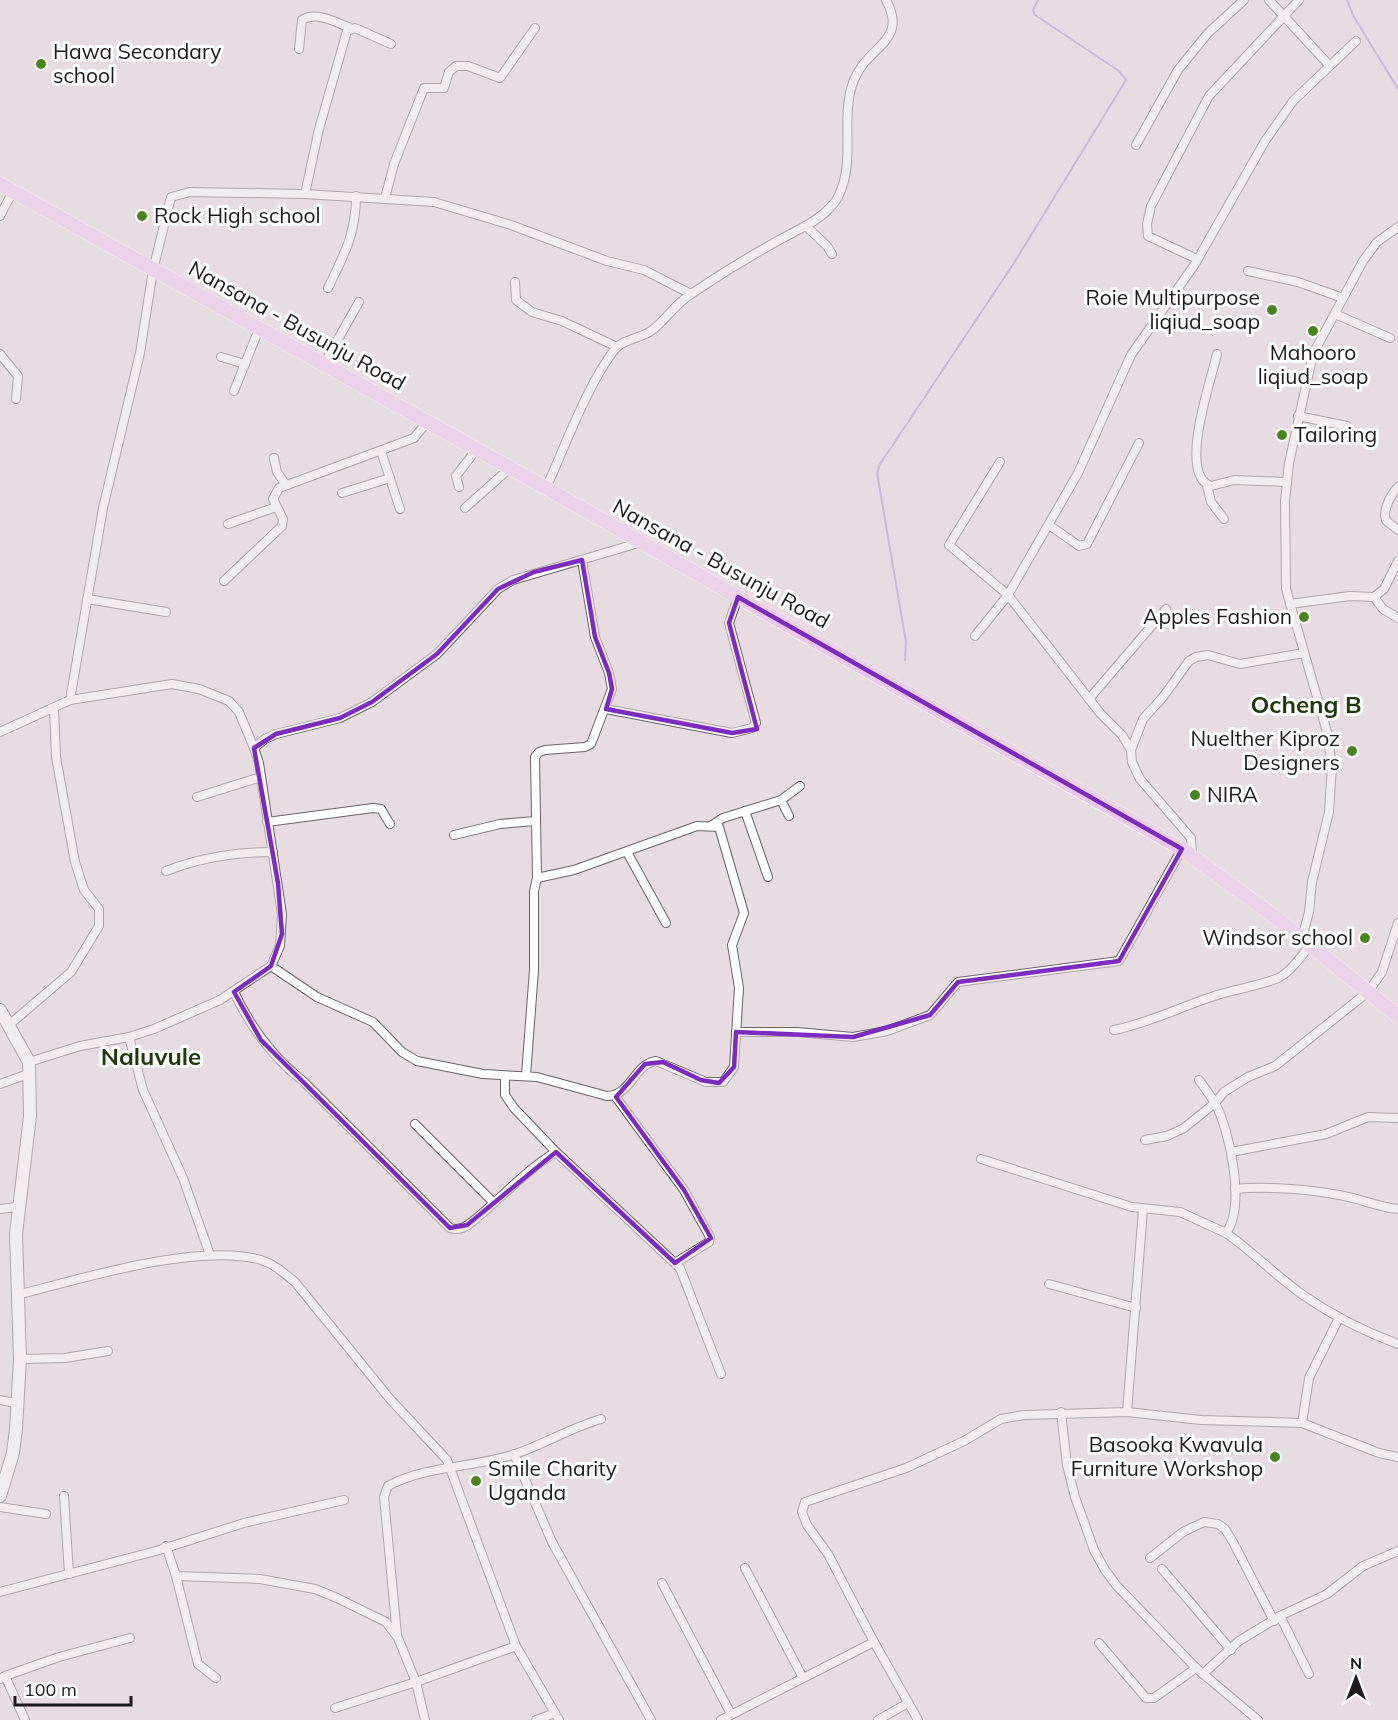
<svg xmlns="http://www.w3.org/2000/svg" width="1398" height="1720" viewBox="0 0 1398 1720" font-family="Mulish,sans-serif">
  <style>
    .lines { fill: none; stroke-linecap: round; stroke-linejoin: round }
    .stream { stroke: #a38edd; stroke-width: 2 }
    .street-casing { stroke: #6c6367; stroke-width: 10 }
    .secondary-casing { stroke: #6c6367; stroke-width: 14 }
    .primary-casing { stroke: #fff; stroke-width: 15 }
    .street { stroke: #fff; stroke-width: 8 }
    .secondary { stroke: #fff; stroke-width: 12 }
    .primary { stroke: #eec7f1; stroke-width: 14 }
    .marked { fill: none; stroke: #7b2cbf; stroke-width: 4.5; stroke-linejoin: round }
    .poi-dot { fill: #498420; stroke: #fff; stroke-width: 2 }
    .labels { text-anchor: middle; stroke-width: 6; stroke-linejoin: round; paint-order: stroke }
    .poi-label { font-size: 21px; fill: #1e1a1c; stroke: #fff; text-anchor: start }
    .street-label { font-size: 21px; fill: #1e1a1c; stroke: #fff }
    .quarter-label { font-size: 24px; font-weight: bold; fill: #1d3909; stroke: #fff }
  </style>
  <rect width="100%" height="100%" fill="#e7dce1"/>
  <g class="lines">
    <!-- stream -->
    <g class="stream">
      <polyline points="1347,0 1354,17 1398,89"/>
      <polyline points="905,660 906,642 877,473 880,464 1014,263 1126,80 1119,71 1035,15 1033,10 1038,0"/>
    </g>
    <defs>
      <g id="street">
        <polyline points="1269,0 1328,64"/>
        <path d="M299,49L302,20C316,11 336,22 350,28"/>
        <polyline points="1136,145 1178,70 1208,33 1244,0"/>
        <polyline points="305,194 319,129 347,31 355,28 391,44"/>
        <polyline points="385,198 394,164 424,88 444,88 449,72 456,66 468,66 500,78 535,28"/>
        <polyline points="0,216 13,191"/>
        <polyline points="806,226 827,246 832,254"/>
        <polyline points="1197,259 1148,236 1147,224 1151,206 1209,96 1299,0"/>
        <polyline points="1248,271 1298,282 1343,298"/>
        <polyline points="515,282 516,300 532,312 562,321 617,347"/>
        <path d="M328,288C344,255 356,234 356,196"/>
        <polyline points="1335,314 1390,338"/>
        <polyline points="0,354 18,376 16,399"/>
        <path d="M1217,354C1212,378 1177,475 1211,486L1234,480L1287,482"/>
        <polyline points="221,357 245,364"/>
        <polyline points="324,364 359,302"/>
        <polyline points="234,391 259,329"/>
        <polyline points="1298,416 1347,426"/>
        <polyline points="381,451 400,509"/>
        <polyline points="274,458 277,472 286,485"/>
        <polyline points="1207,485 1211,502 1224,519"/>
        <polyline points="459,487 456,476 476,450"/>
        <path d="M1398,487C1392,493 1382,510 1386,520C1389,524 1394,526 1398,530"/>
        <path d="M546,488C565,447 587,385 615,349C622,340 641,338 651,331C665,321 675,304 691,294C725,271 760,250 796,231C812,223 829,213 838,197C857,160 839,117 854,80C867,46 909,42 886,0"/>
        <polyline points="342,493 390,478"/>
        <polyline points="465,508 510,468"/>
        <polyline points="228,524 276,507"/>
        <polyline points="1049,525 1079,546 1087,544 1139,443"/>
        <polyline points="224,581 282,526 283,519 273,499 279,488 414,438 427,422"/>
        <polyline points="1374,597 1383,609 1398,618"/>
        <polyline points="87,599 166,612"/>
        <polyline points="1290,604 1350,596 1374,597 1384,589 1398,561"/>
        <polyline points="975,636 1008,595 949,545 1000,462"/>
        <polyline points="1089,699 1166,609"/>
        <polyline points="70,700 103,508 140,353 153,270 171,197 190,192 305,194 434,202 511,225 607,261 644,270 691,294"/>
        <polyline points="606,709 732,733 752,728 756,723 729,623 738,597"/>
        <polyline points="0,732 70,700 172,684 199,689 229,701 239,712 254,748"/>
        <polyline points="1131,750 1143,719 1163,697 1189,661 1196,657 1208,655 1240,664 1304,653"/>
        <polyline points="197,797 261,777"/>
        <polyline points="781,800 789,816"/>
        <polyline points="745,811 768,877"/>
        <polyline points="267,822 373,808 381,809 390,824"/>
        <polyline points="712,825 723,818 781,800 800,786"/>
        <polyline points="454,835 500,824 535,821"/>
        <polyline points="627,852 666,923"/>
        <polyline points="1192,855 1191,838 1140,779 1132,762 1131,750 1122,735 1100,713 1008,595 1078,473 1131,355 1195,264 1265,141 1293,101 1356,41"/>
        <path d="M166,871C201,857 235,852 273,852"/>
        <polyline points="1302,938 1309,912 1312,882 1329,812 1332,766 1327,732 1286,589 1285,501 1289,463 1313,354 1363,261 1377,242 1398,227"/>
        <path d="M271,966L317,997L373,1022L402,1052L417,1061L483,1074L537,1077L607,1096C631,1096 634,1064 656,1061L706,1082H723L734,1067L739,988L732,945L744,913L719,827L697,826L574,870L537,878"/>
        <path d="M234,992C251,1028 272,1057 304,1082L450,1228C456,1230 462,1229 468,1225C498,1202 524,1171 556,1152L680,1268L721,1374"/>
        <polyline points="9,1025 71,972 99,926 99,909 84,890 75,862 56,757 54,708"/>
        <path d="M1114,1030C1149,1023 1178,1008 1211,997C1233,989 1257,987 1278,978C1291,972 1302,955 1310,945"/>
        <polyline points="736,1032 797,1032 853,1037 887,1031 930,1015 958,982 1119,961 1182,849"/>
        <polyline points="129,1037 143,1090 183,1178 210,1255"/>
        <polyline points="29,1062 80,1046 129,1037 154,1029 220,1000 271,966 280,946 282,914 259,763 254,748 265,739 276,734 340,718 372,702 437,654 498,589 513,580 642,542"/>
        <polyline points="526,1075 534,970 534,891 537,878 535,757 539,752 545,750 585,747 591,744 612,689 609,673 595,637 582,560"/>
        <polyline points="505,1076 505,1095 514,1108 556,1152"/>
        <polyline points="0,1084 28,1074"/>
        <polyline points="615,1096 684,1190 710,1237 709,1242 675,1263"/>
        <polyline points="415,1124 492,1201"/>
        <polyline points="1145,1140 1167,1136 1184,1128 1215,1103 1224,1092 1248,1077 1275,1066 1368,992 1382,972 1398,923"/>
        <polyline points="1231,1152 1326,1134 1368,1117 1398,1118"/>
        <path d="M981,1159L1132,1207L1180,1212L1226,1233C1246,1206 1230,1131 1215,1103C1210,1095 1204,1087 1199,1080"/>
        <path d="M1235,1189C1266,1186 1308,1189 1339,1195C1359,1198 1377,1207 1398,1209"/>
        <polyline points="0,1209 17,1207"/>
        <path d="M1226,1233C1253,1252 1276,1276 1303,1295C1333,1316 1363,1331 1398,1344"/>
        <polyline points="1049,1284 1136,1308"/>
        <path d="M17,1295C80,1279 199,1242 261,1260C274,1264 284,1273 295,1282L390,1399L447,1460L516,1646L559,1720"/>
        <polyline points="20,1359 65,1358 108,1351"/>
        <polyline points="0,1400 15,1403"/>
        <polyline points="1061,1412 1067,1465 1075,1497 1094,1550 1105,1570 1117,1586 1196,1668 1258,1720"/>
        <polyline points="1127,1412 1143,1209"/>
        <polyline points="1302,1423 1309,1378 1339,1318"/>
        <polyline points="514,1454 552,1542 651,1720"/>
        <polyline points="64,1496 69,1574"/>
        <polyline points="0,1507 46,1514"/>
        <polyline points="166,1546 176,1576 260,1579 315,1589 337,1598 386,1622 398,1638 416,1682 516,1646"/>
        <polyline points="1150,1558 1183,1532 1204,1522 1218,1524 1225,1529 1233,1542 1274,1621"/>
        <polyline points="745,1568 802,1676"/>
        <polyline points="1162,1569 1231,1650"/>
        <polyline points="176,1576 198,1664 216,1678"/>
        <polyline points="662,1583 731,1714"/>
        <polyline points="0,1592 156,1551 244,1523 344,1500"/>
        <polyline points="1280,1616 1309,1674"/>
        <path d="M397,1635L384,1497L388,1486C427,1465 474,1468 515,1454C545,1444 570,1428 601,1419"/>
        <polyline points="874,1642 918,1720"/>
        <polyline points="1099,1643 1146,1698 1154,1698 1196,1668"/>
        <polyline points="1203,1674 1239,1641 1280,1616 1327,1594 1363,1566 1398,1551"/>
        <polyline points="5,1676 59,1657 130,1638"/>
        <polyline points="0,1679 5,1676 25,1720"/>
        <polyline points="335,1708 416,1682 425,1720"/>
        <polyline points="536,1720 555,1713"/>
        <polyline points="721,1720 874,1642 828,1554 807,1525 802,1512 805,1502 906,1468 964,1441 1001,1419 1024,1415 1127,1412 1201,1420 1302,1423 1379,1453 1398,1457"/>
        <polyline points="878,1720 908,1703"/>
      </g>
      <polyline id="secondary" points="0,1010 29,1062 30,1116 16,1234 20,1359 16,1429 13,1453 0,1496"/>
      <polyline id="primary" points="0,184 546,488 1182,849 1275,917 1398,1016"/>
    </defs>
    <!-- street casing -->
    <use href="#street" class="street-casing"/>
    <!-- secondary casing -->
    <use href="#secondary" class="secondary-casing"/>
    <!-- primary casing -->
    <use href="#primary" class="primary-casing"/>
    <!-- street -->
    <use href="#street" class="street"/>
    <!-- secondary -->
    <use href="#secondary" class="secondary"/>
    <!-- primary -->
    <use href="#primary" class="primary"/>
  </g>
  <!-- marked area -->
  <path d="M0 0H1398V1720H0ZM582,560L595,637L609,673L612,689L606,709L732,733L757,729L729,623L738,597L1182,849L1119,961L958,982L930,1015L853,1037L736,1032L734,1067L719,1083L701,1080L663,1062L645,1064L616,1097L684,1190L711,1238L675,1263L556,1152L467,1225L450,1228L261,1040L234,992L271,966L282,934L278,883L254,748L276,734L340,718L372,702L437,654L498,589L534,572Z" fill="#e7dce1" fill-opacity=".55" fill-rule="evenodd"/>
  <path class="marked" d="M582,560L595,637L609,673L612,689L606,709L732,733L757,729L729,623L738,597L1182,849L1119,961L958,982L930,1015L853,1037L736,1032L734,1067L719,1083L701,1080L663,1062L645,1064L616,1097L684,1190L711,1238L675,1263L556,1152L467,1225L450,1228L261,1040L234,992L271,966L282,934L278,883L254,748L276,734L340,718L372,702L437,654L498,589L534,572Z"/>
  <!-- markers -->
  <g class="poi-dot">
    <circle cx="41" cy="64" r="6"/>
    <circle cx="142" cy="216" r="6"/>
    <circle cx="1272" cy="310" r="6"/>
    <circle cx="1313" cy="331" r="6"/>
    <circle cx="1282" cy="435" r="6"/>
    <circle cx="1304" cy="617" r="6"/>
    <circle cx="1352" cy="751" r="6"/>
    <circle cx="1195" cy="795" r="6"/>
    <circle cx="1365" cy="938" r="6"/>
    <circle cx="1275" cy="1457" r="6"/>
    <circle cx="476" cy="1481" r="6"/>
  </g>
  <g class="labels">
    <!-- poi labels -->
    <g class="poi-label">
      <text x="53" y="59">Hawa Secondary<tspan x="53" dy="24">school</tspan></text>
      <text x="154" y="223">Rock High school</text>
      <text x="1260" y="305" text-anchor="end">Roie Multipurpose<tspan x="1260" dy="24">liqiud_soap</tspan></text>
      <text x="1313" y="360" text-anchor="middle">Mahooro<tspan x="1313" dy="24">liqiud_soap</tspan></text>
      <text x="1294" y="442">Tailoring</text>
      <text x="1292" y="624" text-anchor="end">Apples Fashion</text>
      <text x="1340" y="746" text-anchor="end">Nuelther Kiproz<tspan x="1340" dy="24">Designers</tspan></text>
      <text x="1207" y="802">NIRA</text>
      <text x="1353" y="945" text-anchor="end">Windsor school</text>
      <text x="1263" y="1452" text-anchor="end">Basooka Kwavula<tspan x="1263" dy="24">Furniture Workshop</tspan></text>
      <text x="488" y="1476">Smile Charity<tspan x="488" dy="24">Uganda</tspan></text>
    </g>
    <!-- street labels -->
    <g class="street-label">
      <text transform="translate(297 326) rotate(29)" y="7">Nansana - Busunju Road</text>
      <text transform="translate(721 564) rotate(29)" y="7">Nansana - Busunju Road</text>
    </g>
    <!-- quarter labels -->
    <g class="quarter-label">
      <text x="1306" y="713">Ocheng B</text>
      <text x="151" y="1065">Naluvule</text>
    </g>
  </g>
  <!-- north arrow -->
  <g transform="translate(1356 1678)" stroke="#ffffff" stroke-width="4.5" paint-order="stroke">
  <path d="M0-4.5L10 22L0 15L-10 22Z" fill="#1e1a1c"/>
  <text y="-9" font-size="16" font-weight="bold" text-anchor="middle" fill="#1e1a1c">N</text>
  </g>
  <!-- scale -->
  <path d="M15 1696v9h116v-9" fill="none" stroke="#1e1a1c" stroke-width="3"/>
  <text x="24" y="1696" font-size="18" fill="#1e1a1c" stroke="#ffffff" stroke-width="4.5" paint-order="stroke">100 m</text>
</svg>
